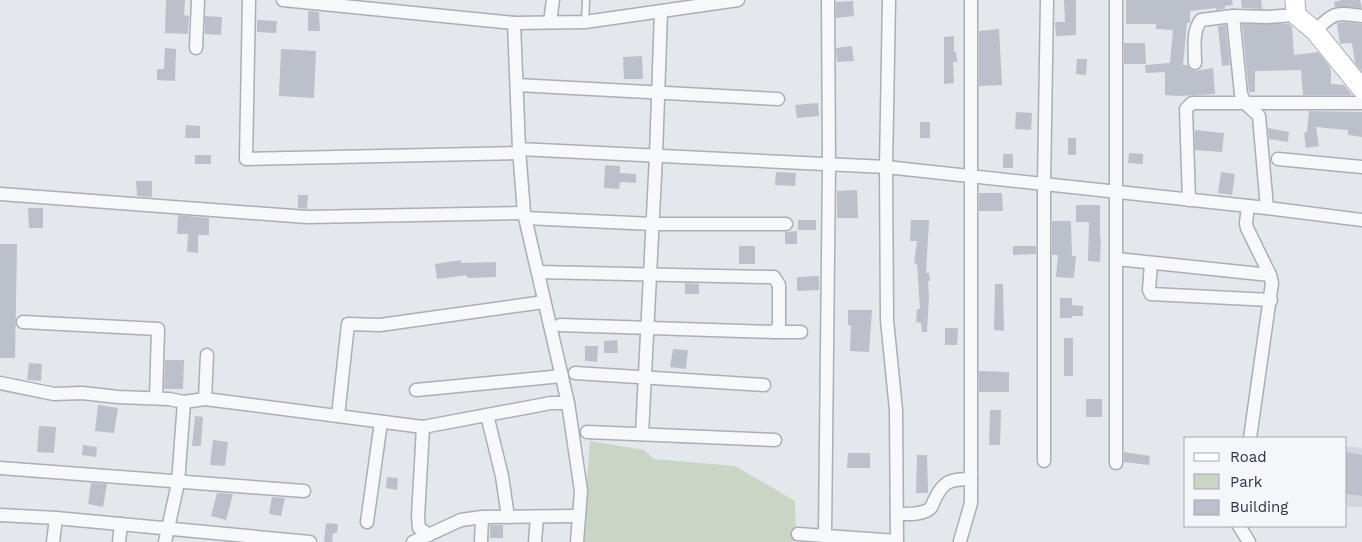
<svg xmlns="http://www.w3.org/2000/svg" width="1362" height="542" viewBox="0 0 1362 542" font-family="'Work Sans',sans-serif">
  <style>
    .built { fill: #d2d6de }
    .green { fill: #c9d6c5 }
    .building { fill: #bbc0ca }
    .lines { fill: none; stroke-linecap: round; stroke-linejoin: round }
    .lane-casing { stroke: #a9aeb7; stroke-width: 9 }
    .street-casing { stroke: #a9aeb7; stroke-width: 15 }
    .secondary-casing { stroke: #a9aeb7; stroke-width: 21 }
    .lane { stroke: #f7f8fa; stroke-width: 6 }
    .street { stroke: #f7f8fa; stroke-width: 12 }
    .secondary { stroke: #fff; stroke-width: 19 }
  </style>
  <rect width="100%" height="100%" fill="#e4e7ec"/>
  <!-- built -->
  <polygon class="built" points="1346,446 1362,448 1362,507 1346,507"/>
  <!-- green -->
  <polygon class="green" points="590,441 644,450 654,459 735,466 795,501 796,542 582,542"/>
  <!-- building -->
  <g class="building">
    <polygon points="166,0 185,0 184,15 189,16 188,34 165,33"/>
    <polygon points="1064,0 1076,0 1076,35 1056,36 1055,22 1065,22"/>
    <polygon points="1126,0 1232,0 1233,5 1225,6 1225,9 1216,10 1216,8 1190,11 1190,23 1187,23 1183,65 1187,65 1191,70 1195,71 1213,68 1215,94 1179,96 1165,95 1165,72 1146,73 1145,65 1170,63 1173,30 1156,29 1156,24 1126,24"/>
    <polygon points="1241,0 1261,0 1262,9 1242,8"/>
    <polygon points="1342,0 1360,0 1362,8 1335,7 1334,2"/>
    <polygon points="853,1 854,16 836,18 836,2"/>
    <polygon points="308,11 319,12 320,31 308,31"/>
    <polygon points="205,16 222,17 221,35 205,34"/>
    <polygon points="257,20 277,21 276,33 257,32"/>
    <polygon points="1346,22 1362,24 1362,71 1355,63 1352,43 1340,44 1337,23"/>
    <polygon points="1242,24 1289,24 1292,27 1294,55 1318,52 1329,66 1331,71 1331,84 1344,85 1352,95 1303,95 1301,70 1255,71 1255,92 1249,92"/>
    <polygon points="1226,25 1230,65 1222,66 1218,26"/>
    <polygon points="999,29 1002,85 979,86 979,31"/>
    <polygon points="954,36 954,52 956,52 957,62 953,62 954,83 944,84 944,37"/>
    <polygon points="1124,43 1145,43 1146,64 1124,64"/>
    <polygon points="852,46 854,61 837,62 836,48"/>
    <polygon points="165,48 176,49 175,81 157,80 157,69 164,69"/>
    <polygon points="281,49 316,51 314,98 279,96"/>
    <polygon points="642,56 643,79 624,79 623,57"/>
    <polygon points="1077,59 1087,59 1086,75 1076,74"/>
    <polygon points="818,103 819,116 797,118 795,105"/>
    <polygon points="1309,111 1362,112 1362,137 1348,135 1348,130 1316,127 1319,146 1306,148 1304,133 1307,132"/>
    <polygon points="1016,112 1032,113 1031,130 1015,129"/>
    <rect x="920" y="122" width="10" height="16"/>
    <polygon points="186,125 200,126 200,138 185,138"/>
    <polygon points="1268,128 1289,132 1288,142 1269,139"/>
    <polygon points="1195,130 1224,133 1222,152 1195,150"/>
    <rect x="1068" y="138" width="8" height="17"/>
    <polygon points="1129,153 1143,154 1143,164 1128,163"/>
    <rect x="1003" y="154" width="10" height="14"/>
    <rect x="195" y="155" width="16" height="9"/>
    <polygon points="605,165 620,166 620,173 636,174 636,183 620,182 619,189 604,188"/>
    <polygon points="776,172 796,173 795,186 775,185"/>
    <polygon points="1221,172 1235,174 1232,195 1218,193"/>
    <polygon points="136,181 152,181 152,197 137,196"/>
    <polygon points="857,190 858,218 837,218 837,191"/>
    <polygon points="979,193 1002,193 1003,211 979,211"/>
    <polygon points="298,195 308,195 307,209 298,208"/>
    <polygon points="1076,205 1100,205 1100,238 1101,238 1100,262 1088,261 1089,222 1076,222"/>
    <polygon points="28,208 43,208 43,228 29,228"/>
    <polygon points="178,215 209,218 209,235 198,235 198,253 187,252 188,234 177,234"/>
    <rect x="798" y="220" width="18" height="10"/>
    <polygon points="911,220 929,220 926,273 929,273 930,281 928,281 929,296 927,332 922,332 921,323 916,322 917,309 920,309 917,264 914,263 917,241 910,241"/>
    <polygon points="1052,221 1071,221 1072,256 1076,256 1074,278 1056,277 1058,255 1052,255"/>
    <polygon points="797,231 797,244 785,244 785,232"/>
    <polygon points="0,244 17,244 15,358 0,358"/>
    <rect x="739" y="246" width="16" height="18"/>
    <polygon points="1013,246 1036,246 1036,254 1013,255"/>
    <polygon points="461,260 461,263 496,262 496,277 467,278 467,275 437,279 435,264"/>
    <polygon points="819,276 819,290 797,291 797,277"/>
    <polygon points="685,283 699,284 699,294 685,294"/>
    <polygon points="995,284 1003,284 1004,331 994,330"/>
    <polygon points="1060,298 1072,298 1072,305 1083,306 1083,316 1072,316 1072,318 1060,318"/>
    <polygon points="848,310 872,310 869,352 850,351 851,325 848,325"/>
    <polygon points="945,328 958,328 957,345 945,345"/>
    <rect x="1064" y="338" width="9" height="38"/>
    <polygon points="617,340 618,353 604,353 604,341"/>
    <polygon points="585,346 598,346 597,362 585,361"/>
    <polygon points="673,349 688,350 686,369 670,367"/>
    <polygon points="165,360 184,360 183,389 164,389"/>
    <polygon points="29,363 42,364 41,381 27,380"/>
    <polygon points="979,371 1009,372 1009,392 979,392"/>
    <rect x="1086" y="399" width="16" height="18"/>
    <polygon points="98,405 118,408 114,433 95,431"/>
    <polygon points="990,410 1001,410 1000,445 989,445"/>
    <polygon points="195,416 203,417 201,446 192,446"/>
    <polygon points="39,426 56,427 54,453 37,452"/>
    <polygon points="213,440 228,442 225,466 210,465"/>
    <polygon points="83,445 97,447 96,457 82,455"/>
    <polygon points="1124,452 1150,456 1149,465 1124,462"/>
    <polygon points="1346,452 1362,455 1362,496 1346,494"/>
    <polygon points="848,453 870,453 870,468 847,468"/>
    <polygon points="917,455 927,455 928,493 916,493"/>
    <polygon points="387,477 398,478 397,490 386,488"/>
    <polygon points="91,483 107,484 103,507 88,504"/>
    <polygon points="217,493 233,494 226,520 211,516"/>
    <polygon points="272,497 285,498 281,516 269,514"/>
    <polygon points="326,523 338,524 337,533 333,533 332,542 324,542"/>
    <rect x="490" y="525" width="13" height="13"/>
  </g>
  <g class="lines">
    <defs>
      <polyline id="lane" points="585,22 586,0"/>
      <g id="street">
        <polyline points="249,0 246,159 519,153"/>
        <polyline points="283,0 514,23 519,149 886,167 1267,208 1362,220"/>
        <polyline points="889,0 886,167 887,320 896,410 897,542"/>
        <polyline points="1116,0 1116,463"/>
        <polyline points="1233,16 1241,94 1245,103 1259,116 1267,208"/>
        <polyline points="550,22 553,0"/>
        <polyline points="514,23 585,22 738,0"/>
        <path d="M1315,31C1335,11 1335,13 1362,16"/>
        <polyline points="196,48 198,0"/>
        <path d="M1195,63C1195,50 1192,31 1201,20L1233,16L1268,17L1296,15"/>
        <polyline points="517,85 778,99"/>
        <polyline points="519,149 524,213 568,403 581,491 577,542"/>
        <polyline points="1278,159 1362,167"/>
        <polyline points="0,194 307,217 524,213"/>
        <polyline points="1189,200 1186,109 1192,103 1362,103"/>
        <polyline points="1248,206 1246,223 1247,228 1270,275 1272,283 1250,438"/>
        <polyline points="525,218 653,224 786,224"/>
        <polyline points="1117,259 1270,275"/>
        <polyline points="1151,263 1149,290 1151,294 1271,300"/>
        <polyline points="538,272 768,277 774,277 779,285 779,326 774,332 560,325"/>
        <polyline points="23,322 158,329 156,398"/>
        <polyline points="774,332 801,332"/>
        <polyline points="575,373 764,385"/>
        <polyline points="0,383 54,394 82,393 118,397 169,399 184,402 205,399 423,427 551,403 568,403"/>
        <polyline points="416,390 562,376"/>
        <polyline points="205,399 207,355"/>
        <polyline points="487,415 502,476 508,517"/>
        <polyline points="338,416 348,324 380,325 544,302"/>
        <polyline points="423,427 418,517 419,528 429,535"/>
        <polyline points="587,432 775,440"/>
        <polyline points="642,434 656,156 661,11"/>
        <polyline points="1044,461 1044,184 1047,0"/>
        <polyline points="0,468 304,491"/>
        <path d="M897,514C907,514 919,515 928,510C932,508 932,505 934,501C943,481 950,479 971,479"/>
        <polyline points="0,515 56,518 310,542"/>
        <polyline points="367,522 381,422"/>
        <polyline points="1239,526 1249,542"/>
        <polyline points="798,534 897,541"/>
        <polyline points="825,536 829,164 828,0"/>
        <polyline points="960,541 971,503 971,0"/>
        <polyline points="53,542 56,518"/>
        <polyline points="119,542 121,524"/>
        <polyline points="165,542 178,483 184,402"/>
        <polyline points="413,542 461,520 482,517 578,516"/>
        <polyline points="481,542 482,517"/>
        <polyline points="535,542 537,517"/>
      </g>
      <polyline id="secondary" points="1295,0 1296,15 1315,31 1362,89"/>
    </defs>
    <!-- lane casing -->
    <use href="#lane" class="lane-casing"/>
    <!-- street casing -->
    <use href="#street" class="street-casing"/>
    <!-- secondary casing -->
    <use href="#secondary" class="secondary-casing"/>
    <!-- lane -->
    <use href="#lane" class="lane"/>
    <!-- street -->
    <use href="#street" class="street"/>
    <!-- secondary -->
    <use href="#secondary" class="secondary"/>
  </g>
  <!-- legend -->
  <rect x="1184" y="437" width="162" height="90" fill="#f4f6f9" stroke="#a4a8b1"/>
  <rect x="1194" y="453" width="25" height="8" fill="#ffffff" stroke="#a4a8b1"/>
  <text x="1230" y="462" font-size="15" fill="#2b3445">Road</text>
  <rect x="1194" y="474" width="25" height="15" fill="#c9d6c5" stroke="#a4a8b1"/>
  <text x="1230" y="487" font-size="15" fill="#2b3445">Park</text>
  <rect x="1194" y="500" width="25" height="15" fill="#bbc0ca" stroke="#a4a8b1"/>
  <text x="1230" y="512" font-size="15" fill="#2b3445">Building</text>
</svg>
